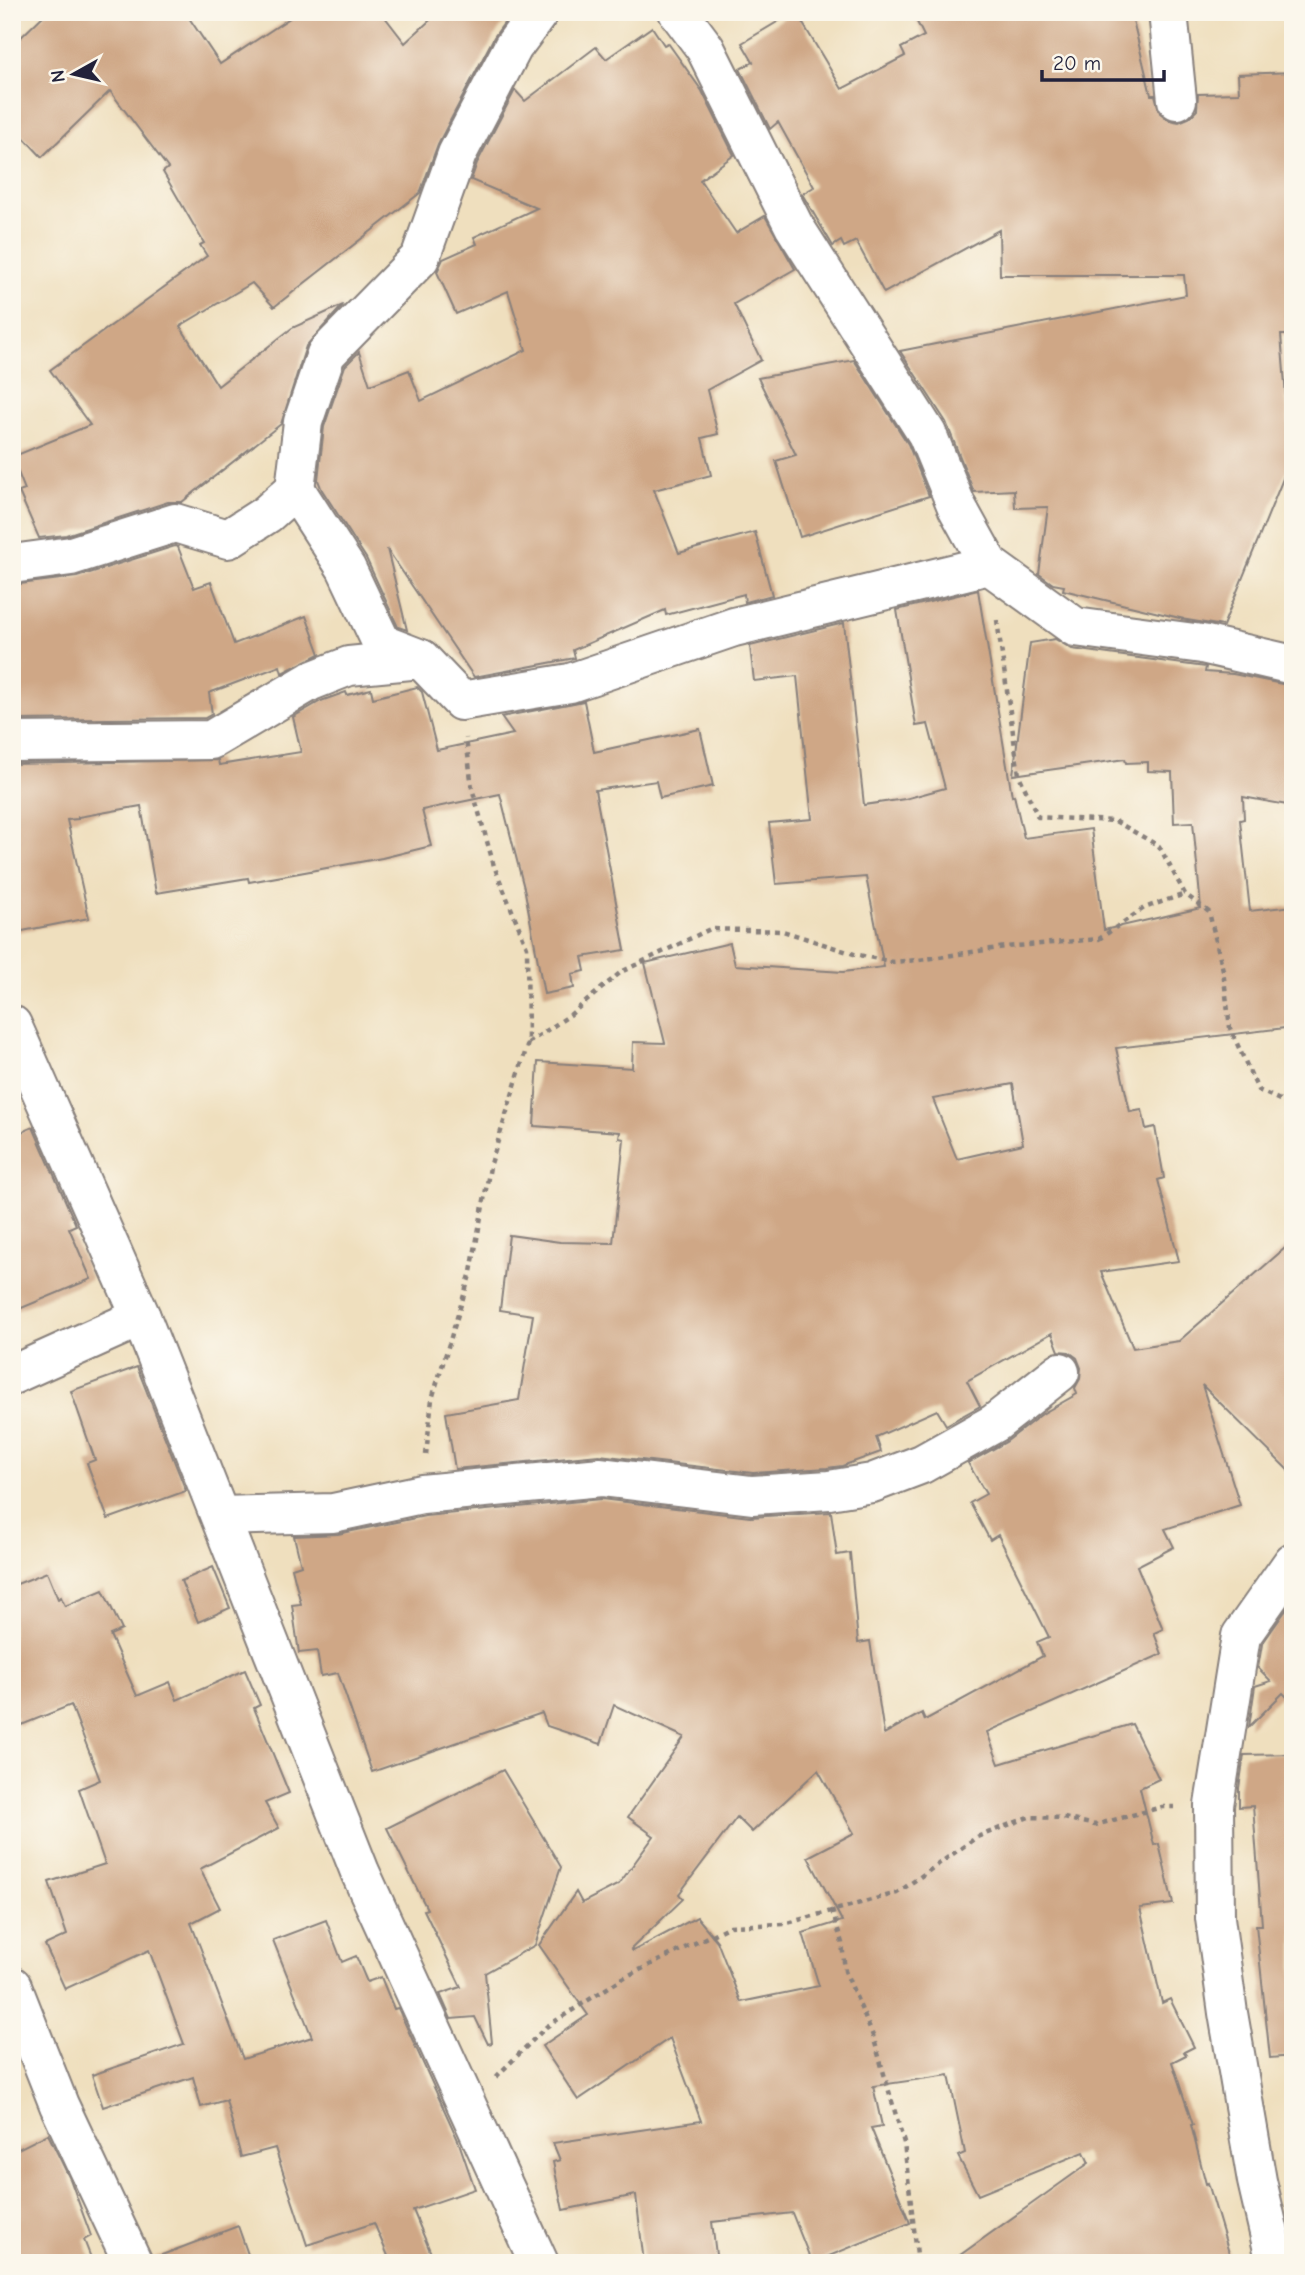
<svg xmlns="http://www.w3.org/2000/svg" width="1305" height="2275" viewBox="0 0 1305 2275" font-family="'Comic Neue',sans-serif">
  <style>
    .building { fill: #cfa786; fill-rule: evenodd }
    .lines { fill: none; stroke-linecap: round; stroke-linejoin: round }
    .minor-casing { stroke: #88807c; stroke-width: 42 }
    .major-casing { stroke: #88807c; stroke-width: 42 }
    .path { stroke: #88807c; stroke-width: 4.5; stroke-dasharray: 5 5; stroke-linecap: butt }
    .minor { stroke: #fff; stroke-width: 38 }
    .major { stroke: #fff; stroke-width: 38 }
  </style>
  <rect width="100%" height="100%" fill="#fbf7ec"/>
  <filter id="ink" filterUnits="userSpaceOnUse"><feTurbulence type="fractalNoise" baseFrequency=".0143" numOctaves="2"/><feDisplacementMap in="SourceGraphic" scale="14" xChannelSelector="R" yChannelSelector="G"/><feConvolveMatrix kernelMatrix="1 2 1 2 8 2 1 2 1" color-interpolation-filters="sRGB"/></filter>
  <filter id="wash" filterUnits="userSpaceOnUse"><feTurbulence type="fractalNoise" baseFrequency=".00686" numOctaves="4" result="noise"/><feDisplacementMap in="SourceGraphic" scale="28" xChannelSelector="R" yChannelSelector="G"/><feGaussianBlur stdDeviation="1.57" result="paint"/><feColorMatrix in="noise" values="0 0 0 0 0 0 0 0 0 0 0 0 0 0 0 0 0 1.4 0 .05"/><feComposite in="paint" operator="in"/></filter>
  <g filter="url(#wash)">
    <rect width="100%" height="100%" fill="#efdfbe"/>
    <g id="blocks">
      <!-- building -->
      <g class="building">
        <polygon points="47,12 185,12 220,64 299,12 381,12 405,43 439,12 512,12 494,37 438,144 420,193 274,307 252,283 180,326 218,386 292,328 343,305 306,346 281,424 182,502 168,502 66,535 39,538 19,492 25,490 12,457 90,425 50,370 207,256 200,245 204,243 163,172 168,168 110,91 42,157 12,125 12,46"/>
        <polygon points="794,12 796,12 842,89 905,56 901,48 924,36 912,12 1131,12 1151,95 1155,95 1160,113 1169,120 1179,122 1189,118 1197,110 1198,94 1239,93 1238,74 1293,72 1293,318 1288,317 1287,335 1281,335 1291,459 1223,626 1181,619 1184,619 1063,590 1064,586 1053,584 1039,574 1048,507 1015,508 1014,490 974,492 946,422 900,351 1186,295 1184,275 1000,275 999,230 884,293 856,241 844,247 841,241 833,246 802,194 814,187 778,122 770,129 740,69 753,62 742,43"/>
        <polygon points="652,27 664,45 668,43 702,91 734,155 700,180 736,233 765,216 795,269 734,304 761,360 707,390 718,434 702,438 711,475 654,490 679,553 755,532 772,595 745,602 744,594 666,615 665,610 573,650 575,658 474,677 387,549 407,630 398,627 366,558 322,490 318,480 324,427 345,366 359,352 370,385 409,370 421,401 526,350 508,291 456,314 437,272 443,259 477,244 474,237 537,208 471,180 477,163 515,90 525,101 596,47 606,59"/>
        <polygon points="854,360 908,444 929,496 800,537 776,461 796,455 758,378"/>
        <polygon points="175,546 178,547 194,588 211,582 234,644 306,616 320,654 282,673 280,666 209,693 212,714 205,718 12,720 12,585 77,577"/>
        <path d="M978,590L1012,796L1014,795L1024,838L1091,829L1104,930L1201,908L1193,822L1174,823L1172,772L1148,771V762L1126,763L1125,759L1013,775L1030,643L1055,639L1072,649L1198,666L1206,667L1205,672L1233,674L1292,686L1293,806L1243,797L1244,819L1240,820L1250,911L1293,906V1027L1116,1048L1130,1112L1142,1110L1146,1129L1155,1127L1164,1178L1158,1180L1179,1261L1101,1272L1133,1348L1179,1341L1293,1241V1475L1202,1385L1240,1505L1165,1529L1174,1547L1137,1566L1163,1629L1154,1633L1162,1654L987,1732L999,1764L1132,1724L1159,1779L1140,1788L1154,1845L1159,1844L1173,1904L1140,1908L1162,2003L1170,1999L1194,2047L1184,2052L1186,2055L1172,2062L1193,2125H1191L1206,2184L1208,2183L1232,2263H949L1089,2163L1084,2152L978,2195L958,2156L965,2153L949,2075L873,2086L882,2126L871,2128L910,2223L812,2263L792,2213L712,2222L717,2263H644L636,2195L563,2210L553,2162L560,2160L553,2143L701,2121L670,2038L578,2100L542,2046L588,2015L539,1945L576,1892L582,1903L619,1884L654,1836L628,1817L684,1737L614,1705L601,1744L547,1726L542,1713L372,1772L338,1673L321,1676L317,1651L299,1653L292,1605L301,1604L292,1568L301,1565L294,1536L338,1534L425,1516L601,1499L750,1517L831,1512L837,1555L850,1553L858,1643L870,1641L884,1734L922,1713L925,1720L1043,1656L1037,1642L1049,1637L998,1535L990,1540L970,1503L986,1494L968,1463L1006,1442L1042,1414L1077,1394L1075,1388L1080,1379L1081,1368L1077,1358L1069,1352L1059,1351L1052,1333L967,1381L980,1406L946,1425L937,1410L876,1437L881,1452L842,1466L827,1468L753,1473L599,1455L455,1469L446,1413L519,1400L533,1315L500,1310L509,1235L560,1242L613,1243L624,1139L619,1138L620,1132L534,1126L538,1062L632,1068L633,1042L665,1043L645,963L730,943L735,965L843,972L884,967L866,877L776,884L769,823L812,819L797,676L754,681L750,646L844,623L864,805L905,799L945,788L928,724L916,726L897,610ZM1013,1084L1023,1144L957,1159L933,1099ZM818,1770L854,1833L808,1857L842,1921L803,1933L819,1986L741,2002L717,1941L697,1917L633,1951L631,1949L683,1899L679,1894L737,1817L752,1832Z"/>
        <polygon points="417,687 422,692 437,750 513,734 501,717 584,701 594,752 700,729 713,786 660,798 656,781 595,790 625,950 582,957 585,971 572,974 574,988 544,994 525,892 500,794 422,810 431,846 382,858 249,882 248,878 156,893 141,806 78,817 78,819 67,820 89,918 12,933 12,764 218,760 219,765 301,752 293,717 321,701 346,692 347,695 371,689 373,698"/>
        <polygon points="33,1127 76,1225 69,1228 91,1279 12,1312 12,1136"/>
        <polygon points="137,1367 186,1491 108,1519 87,1463 95,1460 71,1391"/>
        <polygon points="213,1567 230,1608 198,1622 181,1581"/>
        <polygon points="47,1572 58,1599 61,1597 65,1606 103,1590 122,1630 110,1635 137,1696 170,1682 177,1700 245,1670 260,1705 254,1708 289,1793 265,1803 279,1828 200,1869 220,1908 191,1923 243,2059 312,2037 273,1940 326,1920 342,1962 356,1956 367,1982 381,1977 394,2009 398,2008 458,2140 475,2189 413,2210 435,2263 391,2263 374,2223 307,2245 275,2148 241,2157 226,2100 201,2107 193,2077 103,2107 92,2075 184,2044 149,1950 65,1989 45,1945 67,1935 49,1882 105,1864 79,1789 100,1780 71,1705 19,1726 12,1708 12,1586"/>
        <polygon points="1293,1600 1293,1703 1283,1693 1249,1727 1255,1686 1271,1681 1258,1668 1262,1644"/>
        <polygon points="1293,1754 1293,2056 1270,2058 1256,1925 1262,1925 1253,1806 1239,1807 1239,1788 1244,1755"/>
        <polygon points="503,1770 561,1867 535,1945 485,1973 492,2043 488,2044 475,2017 451,2019 440,1994 461,1987 424,1910 427,1909 387,1828"/>
        <polygon points="48,2134 70,2179 91,2236 84,2240 93,2263 12,2263 12,2152"/>
        <polygon points="238,2226 251,2263 155,2263 154,2258"/>
      </g>
    </g>
  </g>
  <g filter="url(#ink)">
    <use href="#blocks" fill-opacity="0" stroke="#88807c" stroke-width="2"/>
    <g class="lines">
      <defs>
        <g id="minor">
          <polyline points="678,12 705,48 794,226 927,434 957,507 989,565"/>
          <polyline points="1168,12 1177,100"/>
          <polyline points="295,489 346,568 382,644 421,659"/>
          <polyline points="12,564 71,556 175,523 228,539 267,514 295,489 303,422 326,354 420,258 457,154 513,47 539,12"/>
          <polyline points="12,742 211,740 311,681 349,666 421,659 461,701 570,683 734,627 989,565 1075,627 1202,644 1293,665"/>
          <polyline points="12,1025 141,1317 360,1872 539,2263"/>
          <polyline points="12,1375 141,1317"/>
          <polyline points="221,1516 333,1513 422,1494 601,1477 752,1495 829,1490 872,1483 922,1464 995,1423 1060,1372"/>
          <polyline points="12,1986 59,2105 133,2263"/>
        </g>
        <polyline id="major" points="1276,2263 1257,2181 1228,2013 1215,1918 1214,1805 1241,1636 1293,1562"/>
      </defs>
      <!-- minor casing -->
      <use href="#minor" class="minor-casing"/>
      <!-- major casing -->
      <use href="#major" class="major-casing"/>
      <!-- path -->
      <g class="path">
        <polyline points="997,620 1019,775 1038,817 1115,821 1159,846 1185,894 1209,912 1223,970 1230,1028 1258,1090 1293,1106"/>
        <polyline points="528,1043 570,1015 621,972 710,929 783,931 854,954 892,962 919,960 1005,947 1099,939 1144,908 1185,894"/>
        <polyline points="426,1455 432,1399 471,1272 490,1167 528,1043 527,947 494,866 472,788 466,738"/>
        <polyline points="832,1910 842,1943 845,1971 873,2036 904,2143 918,2263"/>
        <polyline points="496,2077 546,2027 623,1978 730,1926 784,1924 897,1893 977,1837 1029,1817 1064,1818 1095,1825 1162,1807 1175,1807"/>
      </g>
      <!-- minor -->
      <use href="#minor" class="minor"/>
      <!-- major -->
      <use href="#major" class="major"/>
    </g>
  </g>
  <!-- margin -->
  <rect width="1305" height="2275" fill="none" stroke="#fbf7ec" stroke-width="42"/>
  <!-- north arrow -->
  <g transform="translate(74 74) rotate(262)" stroke="#fbf7ec" stroke-width="5" paint-order="stroke">
  <path d="M0-5L12 26L0 18L-12 26Z" fill="#22223b"/>
  <text y="-10" font-size="19" font-weight="bold" text-anchor="middle" fill="#22223b">N</text>
  </g>
  <!-- scale -->
  <path d="M1042 70v10h122v-10" fill="none" stroke="#22223b" stroke-width="3.5"/>
  <text x="1053" y="70" font-size="21" fill="#22223b" stroke="#fbf7ec" stroke-width="5" paint-order="stroke">20 m</text>
</svg>
